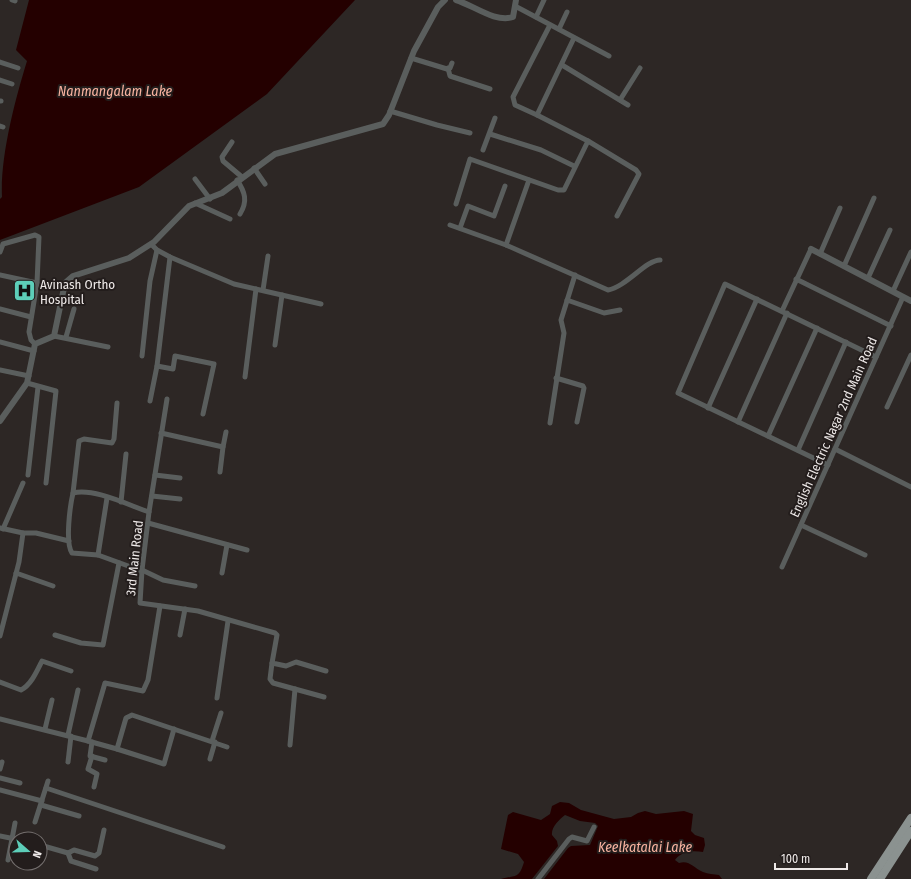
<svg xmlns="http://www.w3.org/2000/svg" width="911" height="879" viewBox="0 0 911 879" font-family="'Fira Sans Condensed',sans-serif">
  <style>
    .water { fill: #240000 }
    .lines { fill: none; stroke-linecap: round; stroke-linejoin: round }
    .minor { stroke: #5a5e5d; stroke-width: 5 }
    .tertiary { stroke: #5a5e5d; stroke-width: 6 }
    .primary { stroke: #8b9290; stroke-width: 8 }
    .labels { text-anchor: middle; stroke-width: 4; stroke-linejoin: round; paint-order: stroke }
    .poi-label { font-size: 13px; fill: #eee9e8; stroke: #231d1c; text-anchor: start }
    .street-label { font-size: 13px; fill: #eee9e8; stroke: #231d1c }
    .water-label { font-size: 14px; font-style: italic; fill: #f8b3a0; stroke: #231d1c }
  </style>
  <rect width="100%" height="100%" fill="#2d2725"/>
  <!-- water -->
  <g class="water">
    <path d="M29,0H355L267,94L139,187L0,240V199L2,197C0,157 15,100 27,61L16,50Z"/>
    <path d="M560,802L569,803L581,810L614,819L631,817L638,813L645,811L656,814L684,811L693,814L691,831L695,835L704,838L705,845L703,852C693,850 681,851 675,860L679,863C690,860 693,868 703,872C708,874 714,874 719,875L722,879H544L568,848L571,846L590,845L598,826L595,823L580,821L565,815C559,820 551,827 552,835L557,841L558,846L532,879H501C516,875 519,879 524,862L518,854L501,849L508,815L513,812L541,820L550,814L552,806Z"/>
  </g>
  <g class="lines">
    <!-- minor -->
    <g class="minor">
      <polyline points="12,0 15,1"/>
      <polyline points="515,6 609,56"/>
      <polyline points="536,17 544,0"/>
      <polyline points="550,25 513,97 515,105 537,115 574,38"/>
      <polyline points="559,29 567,12"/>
      <polyline points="411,58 447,69 450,68 452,63"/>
      <polyline points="0,62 18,68"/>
      <polyline points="562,65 628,105"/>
      <polyline points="448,68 450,76 490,89"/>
      <polyline points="0,80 12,84"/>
      <polyline points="620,100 640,68"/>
      <polyline points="0,101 1,101"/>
      <polyline points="390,111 437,125 470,133"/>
      <polyline points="0,126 3,127"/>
      <polyline points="490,134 541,150 574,166"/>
      <polyline points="588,141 636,170 639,174 617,216"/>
      <polyline points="232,142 222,157 223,161 242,177"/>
      <polyline points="483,150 495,118"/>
      <polyline points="254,168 265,184"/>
      <polyline points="195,179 210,199"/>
      <path d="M237,180C245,192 248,201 240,214"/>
      <polyline points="195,203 230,219"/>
      <polyline points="456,204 470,159 558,190 564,190 588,141 537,115"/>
      <path d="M450,225L506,245L608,290C626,287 646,260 660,260"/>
      <polyline points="460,228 468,206 494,216 505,186"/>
      <polyline points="151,244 157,250 170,257 234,284 321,304"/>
      <polyline points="506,245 529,180"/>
      <polyline points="0,252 3,244 35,235 39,237 37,283 29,332 31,340 35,344"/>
      <polyline points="820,254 840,208"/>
      <polyline points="844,266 874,198"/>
      <polyline points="0,275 37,283"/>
      <polyline points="868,278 890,230"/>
      <polyline points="796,279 891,326"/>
      <polyline points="263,290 268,256"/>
      <polyline points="893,291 911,252"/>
      <polyline points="567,300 604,313 620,310"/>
      <polyline points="0,309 31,317"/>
      <polyline points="782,311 811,249"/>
      <polyline points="54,336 108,347"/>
      <polyline points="66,337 74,309"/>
      <polyline points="0,342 34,351"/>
      <polyline points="275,345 282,295"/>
      <polyline points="142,356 150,281 157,250"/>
      <polyline points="157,366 173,369 175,356 214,364 203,414"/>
      <polyline points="0,370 29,376"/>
      <polyline points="245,377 256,289"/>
      <polyline points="556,378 583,386 584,388 577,422"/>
      <polyline points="27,383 56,391 46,483"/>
      <polyline points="167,399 149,512 142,570 140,603 198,611 275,633 277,635 272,663 286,666 296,662 326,671"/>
      <polyline points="150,401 157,366 170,257"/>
      <polyline points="887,407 911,355"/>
      <polyline points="708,408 757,299"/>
      <polyline points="738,422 787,313"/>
      <polyline points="550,423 564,333 561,320 575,275"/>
      <polyline points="161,433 223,447 226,432"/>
      <polyline points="768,436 817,328"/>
      <polyline points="835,449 911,487"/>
      <polyline points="798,450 846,342"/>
      <polyline points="828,465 678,393 725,284 876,357"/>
      <polyline points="220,472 223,447"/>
      <polyline points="28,475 38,387"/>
      <polyline points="155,475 180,478"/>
      <polyline points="73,493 79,441 84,439 112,443 114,439 117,403"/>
      <polyline points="152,496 180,499"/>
      <polyline points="121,502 126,454"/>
      <polyline points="148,523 247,550"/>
      <polyline points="801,525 865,555"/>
      <polyline points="0,528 23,533 36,533 69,541"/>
      <polyline points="3,529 23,483"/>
      <polyline points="98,555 107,498"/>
      <polyline points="782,567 903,297"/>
      <polyline points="142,570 163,580 195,586"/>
      <path d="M142,571L98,555L72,553C65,543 70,506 73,493C95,488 128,505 149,512"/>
      <polyline points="16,573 53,586"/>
      <polyline points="222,573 227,545"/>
      <polyline points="55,635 81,643 103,645 119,563"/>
      <polyline points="180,635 185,609"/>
      <polyline points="0,636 19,562 23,533"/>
      <polyline points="272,663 270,679 273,683 324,697"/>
      <path d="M0,682L21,690C31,685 37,671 42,661L71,671"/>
      <polyline points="217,698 228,621"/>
      <polyline points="0,719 88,741 105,683 143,691 148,680 160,606"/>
      <polyline points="45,729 52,700"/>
      <polyline points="68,735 78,690"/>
      <polyline points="88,741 117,749 126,718 132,715 227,747"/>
      <polyline points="212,741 221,713"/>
      <polyline points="92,742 90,756 105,760"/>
      <polyline points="290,745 295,689"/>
      <polyline points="117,749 164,764 174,729"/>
      <polyline points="92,756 88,769 97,774 94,787"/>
      <polyline points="210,759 215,742"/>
      <polyline points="68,762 71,736"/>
      <polyline points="0,769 2,762"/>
      <polyline points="0,778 20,783"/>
      <polyline points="46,788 223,847"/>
      <polyline points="0,790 42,801"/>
      <polyline points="41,805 79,816"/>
      <polyline points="35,822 48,781"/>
      <polyline points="0,836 15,839"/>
      <polyline points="40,845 68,853 74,850 95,856 99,853 104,830"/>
      <polyline points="68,853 71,861 96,869"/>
      <polyline points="8,860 15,823"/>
      <polyline points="538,879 569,839 572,837 587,841 594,827"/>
    </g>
    <!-- tertiary -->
    <g class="tertiary">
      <path d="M456,0C473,5 495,23 513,17L516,0"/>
      <polyline points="811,249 911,301"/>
      <polyline points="0,421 27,383 35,344 54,336 65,283 73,276 129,258 154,242 189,206 222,193 275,154 383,124 389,115 414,51 438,7 445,0"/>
    </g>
    <!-- primary -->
    <g class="primary">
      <polyline points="871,879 911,818"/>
      <polyline points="880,879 911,831"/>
    </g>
  </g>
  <!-- icons -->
  <defs>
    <symbol id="hospital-square" viewBox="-11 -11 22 22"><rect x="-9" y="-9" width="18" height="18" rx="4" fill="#5dceb9" stroke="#231d1c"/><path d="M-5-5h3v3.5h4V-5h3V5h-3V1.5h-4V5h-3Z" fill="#111"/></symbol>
  </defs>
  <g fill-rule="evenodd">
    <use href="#hospital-square" x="12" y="278" width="25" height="25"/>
  </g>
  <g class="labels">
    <!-- poi labels -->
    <g class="poi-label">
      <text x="40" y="289">Avinash Ortho<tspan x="40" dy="15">Hospital</tspan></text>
    </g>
    <!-- street labels -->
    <g class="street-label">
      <text transform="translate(833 427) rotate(-66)" y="5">English Electric Nagar 2nd Main Road</text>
      <text transform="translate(134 558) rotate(-84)" y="5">3rd Main Road</text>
    </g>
    <!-- water labels -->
    <g class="water-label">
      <text x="115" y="96">Nanmangalam Lake</text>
      <text x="645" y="852">Keelkatalai Lake</text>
    </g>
  </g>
  <!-- north arrow -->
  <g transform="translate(28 851) rotate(110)"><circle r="19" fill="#231d1c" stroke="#746f6e"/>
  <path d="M0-3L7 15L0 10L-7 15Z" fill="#5dceb9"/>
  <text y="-6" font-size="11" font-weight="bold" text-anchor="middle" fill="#eee9e8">N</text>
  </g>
  <!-- scale -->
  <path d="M775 863v6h72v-6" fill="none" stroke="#eee9e8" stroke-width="2"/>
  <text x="781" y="863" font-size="12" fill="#eee9e8" stroke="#231d1c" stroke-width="3" paint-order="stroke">100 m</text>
</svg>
